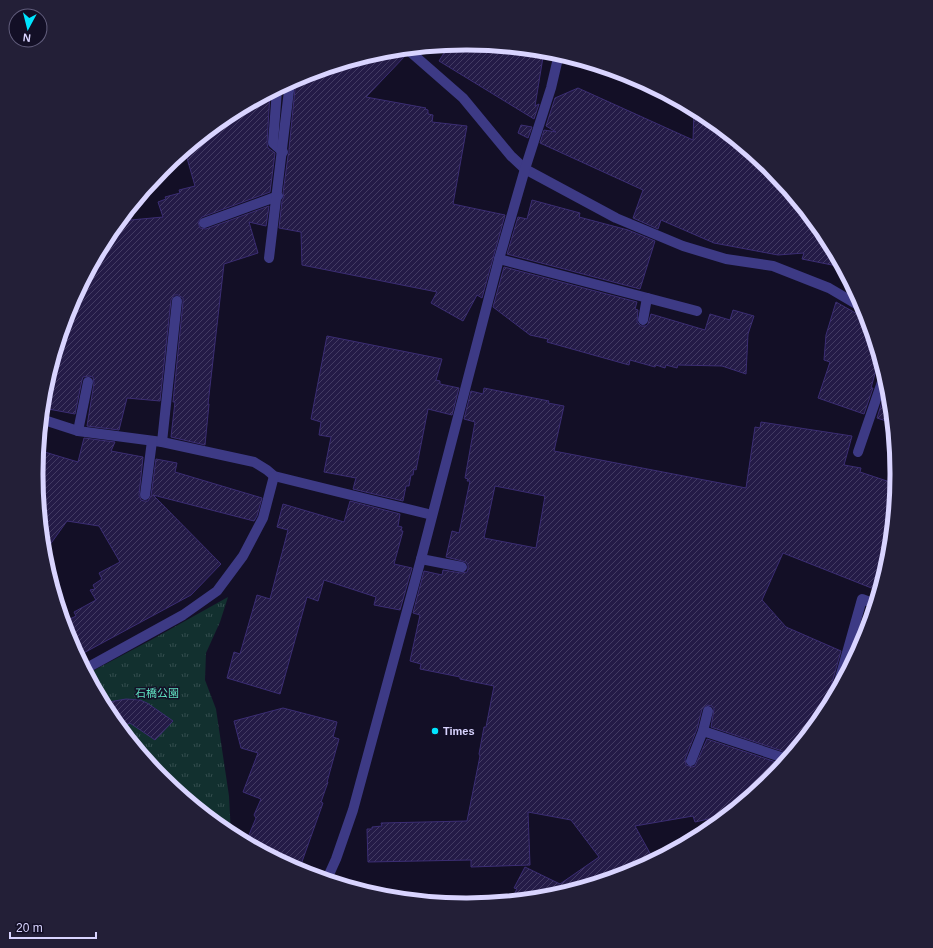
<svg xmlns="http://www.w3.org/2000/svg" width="933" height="948" viewBox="0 0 933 948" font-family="Arial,'Noto Sans JP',sans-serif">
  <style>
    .park { fill: url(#park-tufts) }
    .building { fill: url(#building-hatch); stroke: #3b2d73; fill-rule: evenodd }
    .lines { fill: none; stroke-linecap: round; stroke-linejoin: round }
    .lane { stroke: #3d3a85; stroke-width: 10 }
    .street { stroke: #3d3a85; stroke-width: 10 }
    .poi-dot { fill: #00e5ff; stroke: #130f26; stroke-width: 1.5 }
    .labels { text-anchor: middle; stroke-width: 3; stroke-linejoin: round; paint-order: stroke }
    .park-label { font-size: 11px; fill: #5fe0c0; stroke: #130f26 }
    .poi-label { font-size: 11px; font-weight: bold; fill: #d9d4ff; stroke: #130f26; text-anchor: start }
    .rim { fill: none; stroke: #d9d4ff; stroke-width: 5 }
  </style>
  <defs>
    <pattern id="park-tufts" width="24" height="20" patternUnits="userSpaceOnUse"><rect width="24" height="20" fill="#12302f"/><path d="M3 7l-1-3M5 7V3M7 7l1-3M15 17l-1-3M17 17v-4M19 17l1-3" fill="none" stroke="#344d4e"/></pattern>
    <pattern id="building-hatch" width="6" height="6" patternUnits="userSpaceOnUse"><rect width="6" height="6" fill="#241b47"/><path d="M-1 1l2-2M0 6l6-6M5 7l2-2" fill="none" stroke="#433b63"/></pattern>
  </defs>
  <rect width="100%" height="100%" fill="#130f26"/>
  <!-- park -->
  <polygon class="park" points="228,597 220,622 206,653 205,680 216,709 229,796 231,834 162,778 108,713 87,674 151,640"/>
  <!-- building -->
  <g class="building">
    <polygon points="467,44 544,51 535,106 539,104 534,119 439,61 449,45"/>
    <polygon points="401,50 405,56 366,97 426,108 425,109 428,110 428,114 433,115 432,122 467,126 453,204 505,215 482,298 477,295 463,321 431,303 437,292 302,265 301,232 279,228 282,201 284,197 283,193 288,156 289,153 289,149 296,79 302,76 383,52"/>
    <polygon points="578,88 693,140 694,110 706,116 771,170 825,235 842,267 802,259 804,253 778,255 714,243 661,220 658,229 633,218 643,190 540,143 544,130 556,132 546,126 555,98"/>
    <polygon points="270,93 267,143 268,148 275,153 270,192 202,217 198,222 200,228 206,229 269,206 266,226 249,222 258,253 224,264 208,404 209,404 205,445 171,437 175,402 173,402 183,302 183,298 178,295 174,295 171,300 160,401 127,398 119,430 87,426 94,383 93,377 89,376 83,377 82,380 75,414 43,408 44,390 69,309 109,235 120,221 163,217 158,202 166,199 165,197 180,193 179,190 195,186 185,151 228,116"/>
    <polygon points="521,125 532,127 528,138 518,133"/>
    <polygon points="532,200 580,213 579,217 628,230 655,241 640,289 507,254 518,217 527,219"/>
    <polygon points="504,267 637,302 635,309 638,310 637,322 641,326 646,326 648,324 651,314 705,330 710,314 730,320 733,310 754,316 748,334 746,374 722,366 678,365 677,368 666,365 665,368 656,365 655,367 630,360 629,365 547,342 548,339 530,335 493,307"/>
    <polygon points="836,302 868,320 879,359 871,388 873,388 864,414 818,398 830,362 824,360 826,335"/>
    <polygon points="327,336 442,359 436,380 440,381 440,384 459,388 452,415 428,409 416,470 414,469 413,475 411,475 409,486 406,486 403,501 353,489 356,478 324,472 331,437 319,435 321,422 311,419"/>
    <path d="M484,388L549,401L548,403L564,406L554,451L746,488L755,427L760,428L761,422L852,436L844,465L861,468L860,472L896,484L889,558L879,591L783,553L762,600L786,627L841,651L830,690V694L833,697L824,713L791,754L711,727L714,709L712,706L707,705L702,709L697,729L685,759L686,765L692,767L695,766L707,739L782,764L771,779L710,829L713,818L695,822L693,816L635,826L651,855L646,857L649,862L631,872L550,896L511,900L517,889L514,888L525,867L560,884L599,857L571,820L528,812L530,865L471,867V860L368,862L367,829H372V827L382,826L381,823L467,821L480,756L479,754L484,727H486L494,686L460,679V677L420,669L421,664L410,661L420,615L413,613L424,571L442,575L443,570L461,573L467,572L468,569V565L466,562L446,557L452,531L459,533L470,481H467L468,479L465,478L475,422L464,419L471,391L483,394ZM495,486L545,496L536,548L484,538Z"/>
    <polygon points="885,392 889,394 892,423 877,418"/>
    <polygon points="84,438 115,442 111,451 143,457 139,495 141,500 144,501 148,501 151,496 156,459 177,463 175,472 262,498 257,516 254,521 153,495 221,564 191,595 78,656 69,639 66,628 71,625 68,620 76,616 74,612 96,600 90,590 95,589 93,585 102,579 99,573 120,562 99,526 67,521 44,553 36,474 38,450 78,462"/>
    <polygon points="350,501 400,514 398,526 402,527 401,531 403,531 394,564 412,568 400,610 374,605 376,597 324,580 318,601 307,597 280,694 227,678 234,652 240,654 257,595 270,599 288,530 277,527 283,504 344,522"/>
    <polygon points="126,699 140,700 147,703 173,721 155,740 130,723 120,727 108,713 103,703"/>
    <polygon points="283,708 337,722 333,737 339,739 327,782 328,782 321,802 323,803 299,870 246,842 256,818 254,815 261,799 243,792 258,753 241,748 234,721"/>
  </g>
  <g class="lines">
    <!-- lane -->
    <polyline class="lane" points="277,90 273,143 283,152"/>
    <!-- street -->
    <g class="street">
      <polyline points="407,49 463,98 511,156 525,169 616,218 683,246 726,259 773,266 829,288 863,308"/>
      <polyline points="204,223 278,196"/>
      <polyline points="269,258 290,82"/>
      <polyline points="499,259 697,311"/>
      <polyline points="643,320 647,298"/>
      <polyline points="41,419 78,431 162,442 254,462 267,470 274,476 432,515"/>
      <polyline points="78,431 88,382"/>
      <polyline points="162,442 177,301"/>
      <polyline points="858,452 884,376"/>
      <polyline points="145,495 152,441"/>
      <polyline points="421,559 462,567"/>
      <polyline points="85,669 183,615 217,591 243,556 263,518 274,476"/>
      <polyline points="836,692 862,599 875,604"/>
      <polyline points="703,731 708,711"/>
      <polyline points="691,761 703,731 787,759"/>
      <polyline points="327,879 336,859 353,810 421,559 499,259 525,169 551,88 559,54"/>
    </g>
  </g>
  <!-- markers -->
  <circle class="poi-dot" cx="435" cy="731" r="4"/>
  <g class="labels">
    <!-- park labels -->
    <g class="park-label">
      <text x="157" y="697">石橋公園</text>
    </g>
    <!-- poi labels -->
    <g class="poi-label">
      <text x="443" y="735">Times</text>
    </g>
  </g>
  <!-- crop -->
  <path d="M0 0H933V948H0ZM466 50H467A423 423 0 0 1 890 473V475A423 423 0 0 1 467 898H466A423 423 0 0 1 43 475V473A423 423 0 0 1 466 50Z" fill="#231f37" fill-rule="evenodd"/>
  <path class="rim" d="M466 50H467A423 423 0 0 1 890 473V475A423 423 0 0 1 467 898H466A423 423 0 0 1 43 475V473A423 423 0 0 1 466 50Z"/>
  <!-- north arrow -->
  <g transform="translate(28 28) rotate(187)"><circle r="19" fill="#130f26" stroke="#625e7d"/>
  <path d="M0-3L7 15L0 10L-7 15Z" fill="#00e5ff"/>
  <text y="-6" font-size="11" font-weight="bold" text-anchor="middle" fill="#d9d4ff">N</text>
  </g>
  <!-- scale -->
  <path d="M10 932v6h86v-6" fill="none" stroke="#d9d4ff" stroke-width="2"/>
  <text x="16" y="932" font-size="12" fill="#d9d4ff" stroke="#130f26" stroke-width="3" paint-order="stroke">20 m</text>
</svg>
